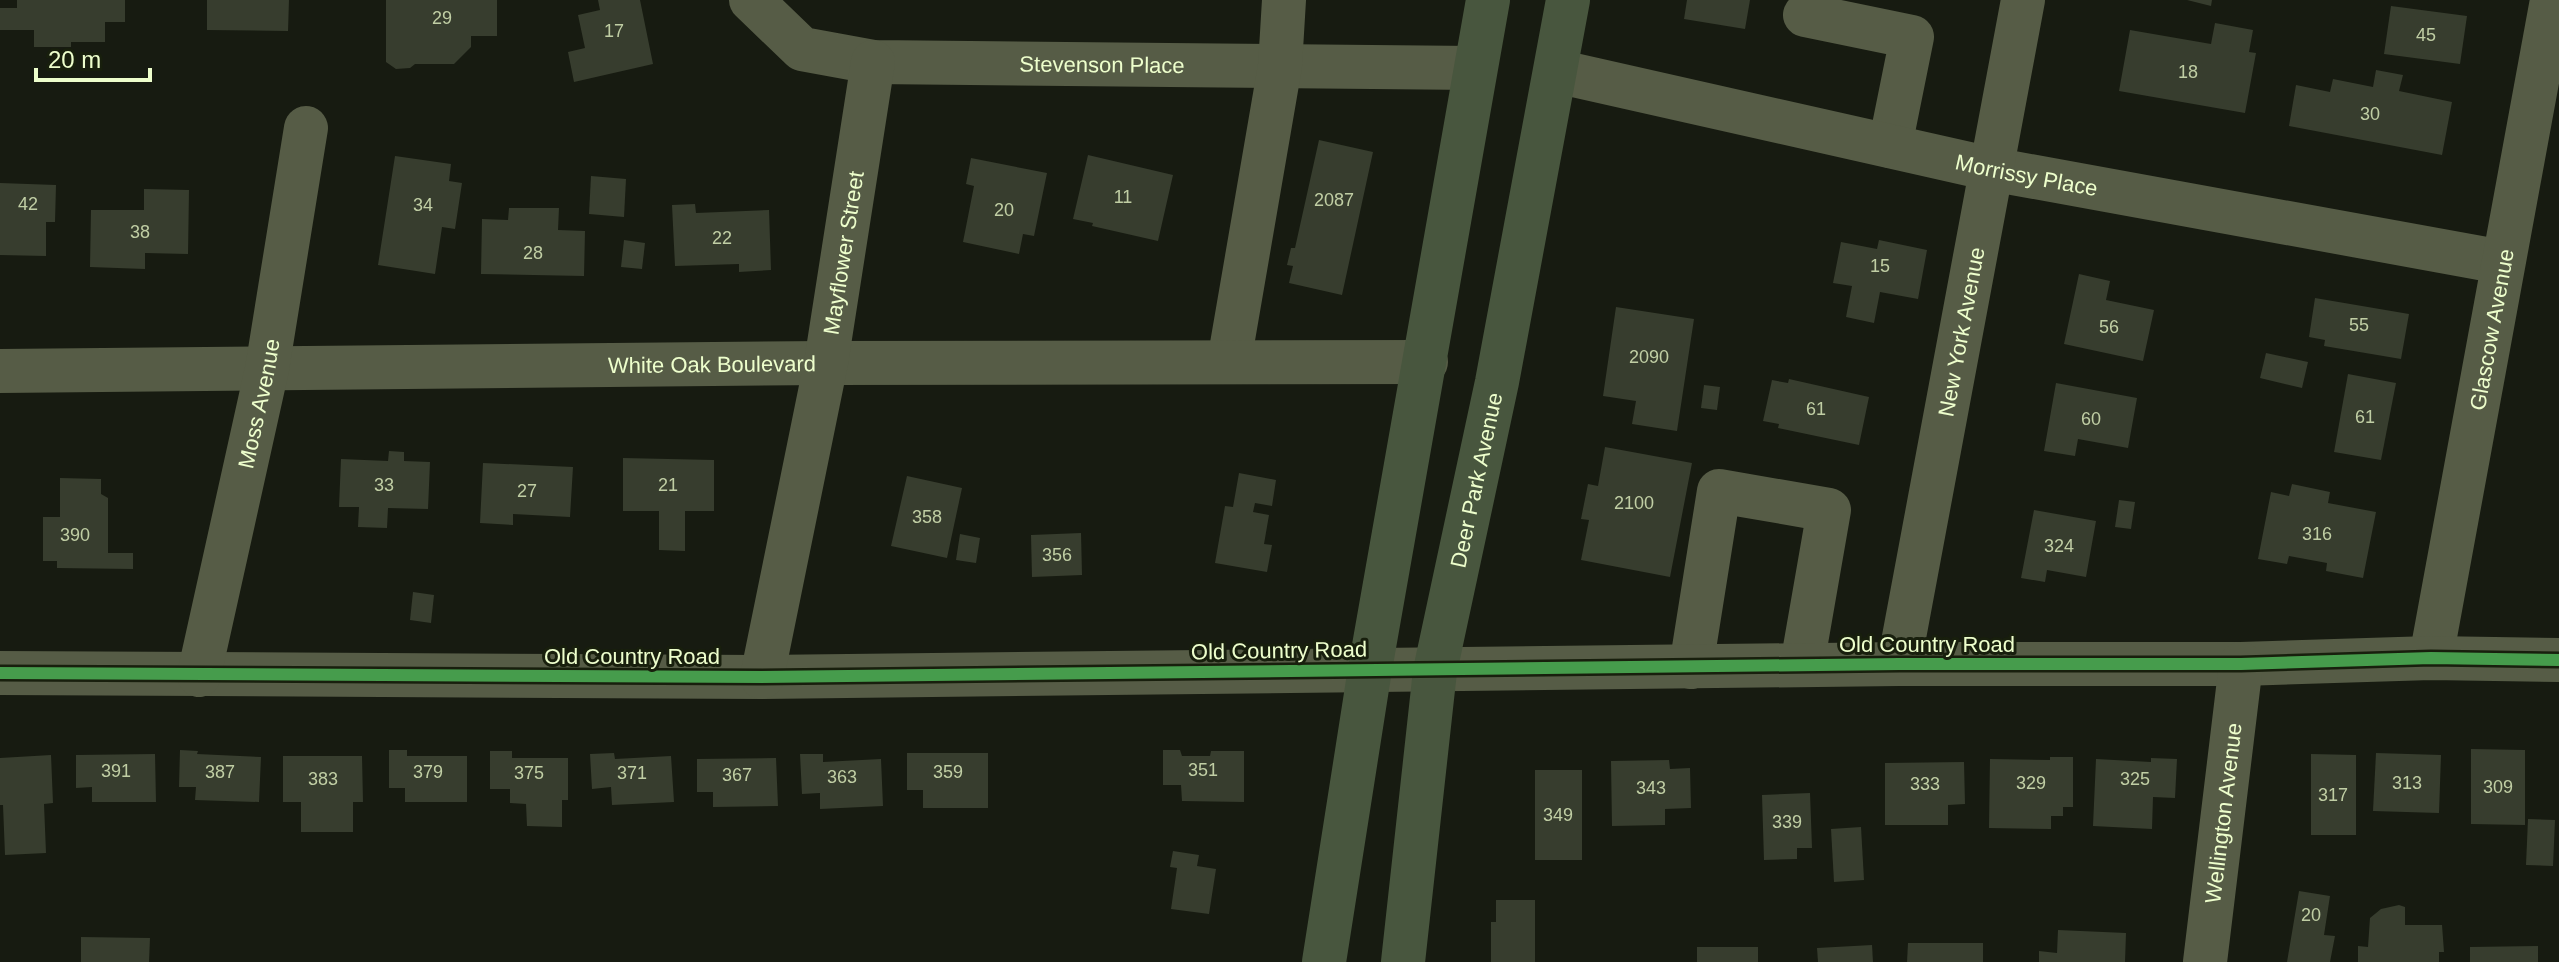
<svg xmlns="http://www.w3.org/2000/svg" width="2559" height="962" viewBox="0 0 2559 962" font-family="Helvetica,sans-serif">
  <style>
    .building { fill: #373d2e }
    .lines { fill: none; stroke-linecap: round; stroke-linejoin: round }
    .minor { stroke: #565c46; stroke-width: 44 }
    .major { stroke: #48563e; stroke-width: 44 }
    .cycleway-casing { stroke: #181f0d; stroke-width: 17 }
    .cycleway { stroke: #469c4c; stroke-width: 12 }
    .labels { text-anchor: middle; stroke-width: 6; stroke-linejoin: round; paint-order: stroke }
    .number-label { font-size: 18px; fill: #c0cea4 }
    .street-label { font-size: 22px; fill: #edfecc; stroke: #181f0d }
  </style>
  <rect width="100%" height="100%" fill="#171b11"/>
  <!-- building -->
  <g class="building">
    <polygon points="17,0 125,0 125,22 105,22 105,42 71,42 71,47 34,47 34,30 0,30 0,8 17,8"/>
    <polygon points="207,0 289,0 288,31 207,30"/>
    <polygon points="386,0 497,0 497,36 471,36 471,47 454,64 415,64 410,68 396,69 386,62"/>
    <polygon points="598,0 640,0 653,64 574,82 568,52 585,48 578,15 600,10"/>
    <polygon points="1687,0 1750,0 1745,29 1684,19"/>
    <polygon points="2187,0 2212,0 2211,6"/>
    <polygon points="2391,6 2467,16 2460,64 2384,54"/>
    <polygon points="2215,23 2253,30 2249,52 2256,53 2245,113 2119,91 2130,30 2211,44"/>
    <polygon points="2376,70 2403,75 2399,91 2452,102 2442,155 2289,126 2296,85 2330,92 2333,79 2373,87"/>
    <polygon points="1319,140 1373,152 1342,295 1289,283 1293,266 1287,265 1291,248 1295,248"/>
    <polygon points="1088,155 1173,175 1158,241 1092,226 1093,223 1073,219"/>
    <polygon points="395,156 451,164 449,181 462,183 455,229 442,227 435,274 378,265"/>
    <polygon points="971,158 1047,173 1034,236 1023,234 1019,254 963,242 974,186 966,184"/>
    <polygon points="591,176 626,179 624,217 589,214"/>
    <polygon points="0,183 56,185 55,222 46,222 46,256 0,255"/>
    <polygon points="144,189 189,190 188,254 145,253 145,269 90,267 91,210 144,210"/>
    <polygon points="695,204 696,213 769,210 771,270 739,272 739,264 675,266 672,205"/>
    <polygon points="509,208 559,208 558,230 585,231 584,276 481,274 482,219 508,220"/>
    <polygon points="624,240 645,243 642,269 621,267"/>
    <polygon points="1879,240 1927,250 1918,299 1880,292 1874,323 1846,317 1852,286 1833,283 1841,242 1877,249"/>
    <polygon points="2079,274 2110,281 2106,300 2154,310 2143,361 2064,344"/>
    <polygon points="2315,298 2409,314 2401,359 2324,346 2325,340 2309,337"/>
    <polygon points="1616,307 1694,319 1677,431 1632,424 1636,401 1603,396"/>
    <polygon points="2266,353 2308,362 2302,388 2260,378"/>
    <polygon points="2348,374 2396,383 2381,460 2334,452"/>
    <polygon points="1789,379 1869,397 1859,445 1778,428 1779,424 1763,421 1772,380 1788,383"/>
    <polygon points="2056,383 2137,398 2128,448 2078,439 2075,456 2044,451"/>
    <polygon points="1704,385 1720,387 1717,410 1701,408"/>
    <polygon points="1605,447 1692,463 1670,577 1581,560 1589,520 1581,519 1588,484 1598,486"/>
    <polygon points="389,451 404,452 404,461 430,462 428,509 388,508 387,528 358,527 359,507 339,507 341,459 388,461"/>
    <polygon points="623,458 714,460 714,511 685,511 685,551 659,550 659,511 623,511"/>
    <polygon points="483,463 573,467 570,517 513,514 513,525 480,523"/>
    <polygon points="1239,473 1276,480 1272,506 1255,503 1253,512 1269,515 1264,544 1272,545 1267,572 1215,563 1225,506 1233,507"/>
    <polygon points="907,476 962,488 947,558 891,546"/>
    <polygon points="60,478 101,479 101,494 108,498 108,553 133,553 133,569 57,568 57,561 43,561 43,517 60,517"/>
    <polygon points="2292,484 2330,492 2328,503 2376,512 2363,578 2326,571 2327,563 2289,556 2287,564 2258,559 2271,492 2289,496"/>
    <polygon points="2119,500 2135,502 2131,529 2115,527"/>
    <polygon points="2034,510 2096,521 2086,577 2047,570 2045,582 2021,578"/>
    <polygon points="1081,533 1082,575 1032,577 1031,535"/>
    <polygon points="960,534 980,538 976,563 956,560"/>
    <polygon points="413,592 434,595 431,623 410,620"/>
    <polygon points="2471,749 2525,750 2525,825 2471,824"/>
    <polygon points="180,750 198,751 197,754 261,757 259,802 195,800 196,787 179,787"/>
    <polygon points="389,750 407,750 407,756 467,756 467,802 405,802 405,788 389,788"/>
    <polygon points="1163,750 1180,750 1182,756 1210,756 1211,751 1244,751 1244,802 1182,801 1181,785 1163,785"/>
    <polygon points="490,751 512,751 512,758 568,758 568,800 562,800 562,827 527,826 526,804 510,803 510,789 490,789"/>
    <polygon points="614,753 615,759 671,756 674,802 612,805 611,787 592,789 590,754"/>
    <polygon points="907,753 988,753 988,808 923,808 923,790 907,790"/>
    <polygon points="2376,753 2441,755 2439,813 2373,811"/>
    <polygon points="155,754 156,802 92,802 92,787 76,788 76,755"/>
    <polygon points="800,754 823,754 823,762 881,759 883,806 820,809 820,793 802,794"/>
    <polygon points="2311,754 2356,755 2356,835 2311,835"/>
    <polygon points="51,755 53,803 44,804 46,853 5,855 3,805 0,805 0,758"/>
    <polygon points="283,756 362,756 363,802 353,802 353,832 301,832 301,802 283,802"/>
    <polygon points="2050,757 2073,757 2073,807 2063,807 2063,816 2051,816 2051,829 1989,828 1990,759 2050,760"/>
    <polygon points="776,758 778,806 713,807 713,792 697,792 697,759"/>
    <polygon points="2151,758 2177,759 2175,798 2153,797 2152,829 2093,826 2096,759 2151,762"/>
    <polygon points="1669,760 1670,769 1690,768 1691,808 1665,809 1665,825 1612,826 1611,761"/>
    <polygon points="1964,762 1965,804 1948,805 1948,825 1885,825 1885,763"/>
    <rect x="1535" y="770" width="47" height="90"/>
    <polygon points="1810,793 1812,848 1797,848 1797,859 1764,860 1762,795"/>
    <polygon points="2528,819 2555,820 2553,866 2526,865"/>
    <polygon points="1861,827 1864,880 1834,882 1831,829"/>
    <polygon points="1173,851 1199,855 1197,866 1216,869 1209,914 1171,909 1177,868 1170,867"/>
    <polygon points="2299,891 2330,896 2324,935 2335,936 2330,962 2287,962"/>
    <polygon points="1496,900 1535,900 1535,962 1491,962 1491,922 1496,922"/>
    <polygon points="2399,905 2405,907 2405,925 2442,925 2444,952 2439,952 2439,962 2358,962 2358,946 2368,947 2370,918 2381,909"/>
    <polygon points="2058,930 2126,933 2125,962 2039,962 2039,951 2057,953"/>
    <polygon points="81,937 150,938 149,962 81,962"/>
    <polygon points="1908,943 1983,943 1983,962 1907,962"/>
    <polygon points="1872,945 1873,962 1818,962 1817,948"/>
    <polygon points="2538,946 2538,962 2470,962 2470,947"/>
    <rect x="1697" y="947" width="61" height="15"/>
  </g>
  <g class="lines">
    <!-- minor -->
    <g class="minor">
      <path id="s1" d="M751,0L802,49L873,62L1475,68"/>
      <polyline points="1805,15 1912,37 1890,146"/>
      <path id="s2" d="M1556,71L1991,169L2502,262"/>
      <polyline points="1229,362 1280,66 1284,0"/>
      <path id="s3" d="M0,371L826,363L1426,362"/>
      <path id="s4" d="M2431,658L2552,0"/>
      <path id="s5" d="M1899,664L2023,0"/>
      <polyline points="1691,667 1719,491 1829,510 1802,665"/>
      <polyline points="0,673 762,677 1899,664 2241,664 2431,658 2559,660"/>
      <path id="s6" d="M199,675L267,369L306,128"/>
      <path id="s7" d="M762,677L826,363L873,62"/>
      <path id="s8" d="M2205,962L2241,664"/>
    </g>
    <!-- major -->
    <g class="major">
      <polyline points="1324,962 1370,669 1488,0"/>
      <path id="s9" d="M1403,962L1435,671L1497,382L1568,0"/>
    </g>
    <defs>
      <polyline id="cycleway" points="0,673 762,677 1899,664 2241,664 2431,658 2559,660"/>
    </defs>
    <!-- cycleway casing -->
    <use href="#cycleway" class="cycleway-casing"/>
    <!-- cycleway -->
    <use href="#cycleway" class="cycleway"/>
  </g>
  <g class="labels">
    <!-- number labels -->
    <g class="number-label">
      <text x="442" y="24">29</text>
      <text x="614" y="37">17</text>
      <text x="2426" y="41">45</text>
      <text x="2188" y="78">18</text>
      <text x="2370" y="120">30</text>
      <text x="1123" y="203">11</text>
      <text x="1334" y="206">2087</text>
      <text x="28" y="210">42</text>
      <text x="423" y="211">34</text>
      <text x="1004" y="216">20</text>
      <text x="140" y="238">38</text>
      <text x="722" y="244">22</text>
      <text x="533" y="259">28</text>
      <text x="1880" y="272">15</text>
      <text x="2359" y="331">55</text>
      <text x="2109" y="333">56</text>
      <text x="1649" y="363">2090</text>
      <text x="1816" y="415">61</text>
      <text x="2365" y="423">61</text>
      <text x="2091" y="425">60</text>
      <text x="384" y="491">33</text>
      <text x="668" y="491">21</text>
      <text x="527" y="497">27</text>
      <text x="1634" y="509">2100</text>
      <text x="927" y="523">358</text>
      <text x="2317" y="540">316</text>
      <text x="75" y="541">390</text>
      <text x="2059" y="552">324</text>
      <text x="1057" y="561">356</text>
      <text x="1203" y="776">351</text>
      <text x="116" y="777">391</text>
      <text x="220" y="778">387</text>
      <text x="428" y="778">379</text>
      <text x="948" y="778">359</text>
      <text x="529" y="779">375</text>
      <text x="632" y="779">371</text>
      <text x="737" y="781">367</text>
      <text x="842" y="783">363</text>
      <text x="323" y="785">383</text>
      <text x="2135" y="785">325</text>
      <text x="2031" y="789">329</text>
      <text x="2407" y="789">313</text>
      <text x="1925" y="790">333</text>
      <text x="2498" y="793">309</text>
      <text x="1651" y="794">343</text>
      <text x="2333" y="801">317</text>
      <text x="1558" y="821">349</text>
      <text x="1787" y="828">339</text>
      <text x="2311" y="921">20</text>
    </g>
    <!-- street labels -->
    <g class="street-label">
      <text dy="8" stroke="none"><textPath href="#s1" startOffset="372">Stevenson Place</textPath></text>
      <text dy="8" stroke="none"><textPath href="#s2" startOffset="482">Morrissy Place</textPath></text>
      <text dy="8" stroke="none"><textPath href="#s7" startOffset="432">Mayflower Street</textPath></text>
      <text dy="8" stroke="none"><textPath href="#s4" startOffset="334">Glascow Avenue</textPath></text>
      <text dy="8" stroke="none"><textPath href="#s5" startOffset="338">New York Avenue</textPath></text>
      <text dy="8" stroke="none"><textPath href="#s3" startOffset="712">White Oak Boulevard</textPath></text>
      <text dy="8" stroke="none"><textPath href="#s6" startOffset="278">Moss Avenue</textPath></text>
      <text dy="8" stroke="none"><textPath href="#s9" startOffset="488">Deer Park Avenue</textPath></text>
      <text x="1927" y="652">Old Country Road</text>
      <text transform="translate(1279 650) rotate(-1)" y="8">Old Country Road</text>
      <text x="632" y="664">Old Country Road</text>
      <text dy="8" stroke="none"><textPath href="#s8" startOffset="150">Wellington Avenue</textPath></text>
    </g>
  </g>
  <!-- scale -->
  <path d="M36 68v12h114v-12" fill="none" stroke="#edfecc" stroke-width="4"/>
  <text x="48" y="68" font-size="24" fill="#edfecc" stroke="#181f0d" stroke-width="6" paint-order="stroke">20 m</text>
</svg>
